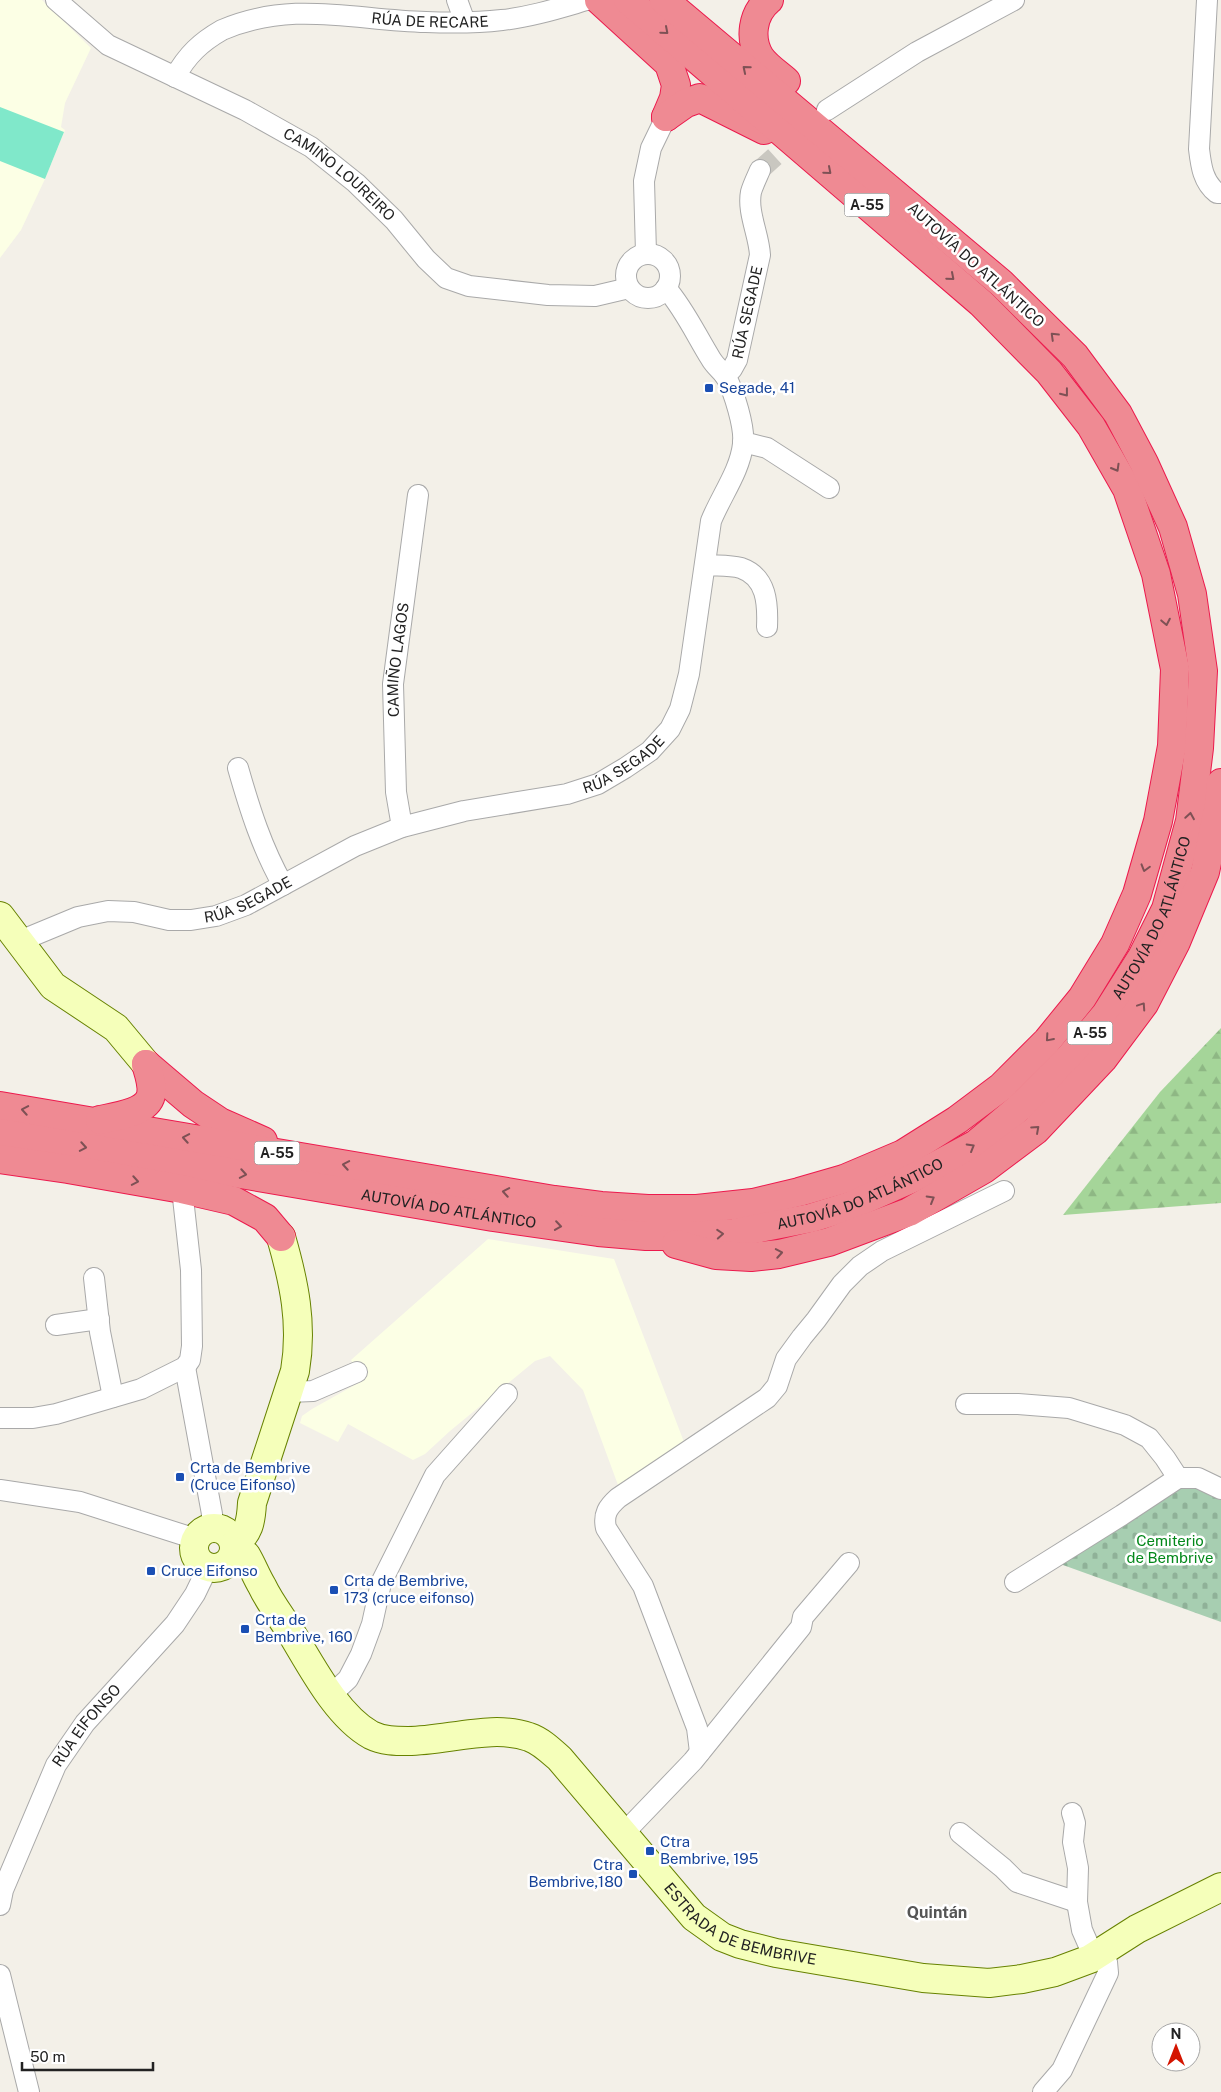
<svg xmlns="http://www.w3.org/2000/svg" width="1221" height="2092" viewBox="0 0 1221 2092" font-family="'Public Sans',sans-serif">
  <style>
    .education { fill: #fcffe5 }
    .forest { fill: url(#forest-firs) }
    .cemetery { fill: url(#cemetery-stones) }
    .pitch { fill: #80e8ca }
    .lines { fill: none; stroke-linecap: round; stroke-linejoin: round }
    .street-tunnel { stroke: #c9c7c0; stroke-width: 20; stroke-dasharray: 20 10; stroke-linecap: butt }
    .street-casing { stroke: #a9a9a9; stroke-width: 22 }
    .secondary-casing { stroke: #678200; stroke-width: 30 }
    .highway-casing { stroke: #ec1a4d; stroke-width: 30 }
    .street { stroke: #fff; stroke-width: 20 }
    .secondary { stroke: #f5ffba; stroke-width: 28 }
    .highway { stroke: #ef8a93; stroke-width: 28 }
    .oneway { stroke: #7e5155 }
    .transit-dot { fill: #1a4fb4; stroke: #fff; stroke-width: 2 }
    .labels { text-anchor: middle; stroke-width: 5; stroke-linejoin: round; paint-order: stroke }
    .shield { fill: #fff; stroke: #646464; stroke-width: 1 }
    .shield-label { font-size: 14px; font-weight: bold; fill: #222 }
    .street-label { font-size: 15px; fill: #222; stroke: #fff }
    .transit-label { font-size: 15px; fill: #164399; stroke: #fff; text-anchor: start }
    .park-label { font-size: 15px; fill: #03881a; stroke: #fff }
    .neighbourhood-label { font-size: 16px; font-weight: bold; fill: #555; stroke: #fff }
  </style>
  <defs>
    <pattern id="forest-firs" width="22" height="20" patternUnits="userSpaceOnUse" patternTransform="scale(1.25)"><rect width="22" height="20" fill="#a5d599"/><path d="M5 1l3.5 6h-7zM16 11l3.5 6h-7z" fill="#8eb784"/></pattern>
    <pattern id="cemetery-stones" width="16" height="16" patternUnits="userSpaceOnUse" patternTransform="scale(1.25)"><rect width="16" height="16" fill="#a7ceb1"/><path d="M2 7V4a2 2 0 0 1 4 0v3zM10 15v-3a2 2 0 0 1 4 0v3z" fill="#8fb198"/></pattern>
  </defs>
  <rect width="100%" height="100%" fill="#f3f0e8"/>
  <!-- education -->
  <g class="education">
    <polygon points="0,0 42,0 91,48 65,103 61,127 65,130 45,179 21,230 0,258"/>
    <polygon points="488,1239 614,1259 684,1442 677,1450 618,1485 583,1390 550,1356 535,1361 450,1431 425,1454 413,1460 348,1424 338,1442 300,1423 302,1416 312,1409 362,1381 351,1360"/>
  </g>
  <!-- forest -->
  <polygon class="forest" points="1221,1028 1221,1203 1063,1215 1160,1092"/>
  <!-- cemetery -->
  <polygon class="cemetery" points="1197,1485 1221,1497 1221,1622 1063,1565 1060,1559 1175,1486"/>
  <!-- pitch -->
  <polygon class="pitch" points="0,107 64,132 45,179 0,161"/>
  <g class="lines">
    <!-- street-tunnel -->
    <polyline class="street-tunnel" points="760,170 801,133"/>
    <defs>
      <g id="street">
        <path id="s1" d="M56,0L108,45L245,110L311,147L356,183L394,220L426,259L446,278L469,286L548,295L595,296L629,288"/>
        <polyline points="457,0 465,22"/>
        <path d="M1207,0L1199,149C1201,166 1203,182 1217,193H1221"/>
        <path id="s2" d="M175,77C187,55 201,42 222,30C292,0 353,20 426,22C451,23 477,23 502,20C531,17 559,8 587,0"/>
        <polyline points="827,110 917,52 1014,0"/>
        <polyline points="646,253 644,181 651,148 666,117"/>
        <circle cx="648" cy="276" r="22"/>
        <path id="s3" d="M725,376L732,369L737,360L760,255C759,235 747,212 751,192C753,185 757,177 760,170"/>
        <polyline points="743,442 767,448 829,488"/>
        <path d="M706,565C717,566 729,565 741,568C767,577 768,604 767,627"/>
        <path d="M238,768C250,810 262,848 283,885"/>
        <path id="s4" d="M402,827L396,792L393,684L418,495"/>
        <path id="s5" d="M20,941L78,917L108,911L134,912L169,920H191L216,916L246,905L355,846L402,827L464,811L567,794L598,784L625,768L650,751L670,729L680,709L689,674L711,521C721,496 740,471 743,444C745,427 734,392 726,377C722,371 715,366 711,359C696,335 685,310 666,288"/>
        <polyline points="94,1278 100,1332 113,1397"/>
        <polyline points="56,1325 99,1319"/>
        <polyline points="185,1367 212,1514 212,1528"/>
        <polyline points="289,1392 313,1391 357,1372"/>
        <polyline points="966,1404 1018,1404 1069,1408 1125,1425 1149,1438 1165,1458 1178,1478"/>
        <polyline points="0,1418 33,1418 56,1414 141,1389 185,1367 190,1360 192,1346 191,1270 182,1189"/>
        <polyline points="0,1490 80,1502 196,1539"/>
        <polyline points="1015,1582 1122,1515 1178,1478 1198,1478 1221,1489"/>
        <polyline points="331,1695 348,1679 361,1654 372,1624 381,1583 435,1475 507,1394"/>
        <path d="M700,1752L697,1728L643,1586L606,1528C603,1514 608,1507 618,1498L767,1398L777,1386L786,1359L802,1337L816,1320L842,1284L860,1266L882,1251L1004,1191"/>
        <polyline points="960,1833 1003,1868 1017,1882 1077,1902"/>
        <polyline points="623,1834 693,1761 801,1627 803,1617 849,1563"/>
        <path id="s6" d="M0,1905L3,1890L56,1765L85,1723L175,1624L195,1594L208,1567"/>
        <polyline points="0,1975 29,2092"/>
        <polyline points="1043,2092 1062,2070 1108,1973 1107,1962 1100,1953 1089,1946 1082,1930 1077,1902 1078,1868 1073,1842 1075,1823 1072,1813"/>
      </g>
      <g id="secondary">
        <polyline points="0,916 53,986 116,1028 146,1064"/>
        <circle cx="214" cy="1548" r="20"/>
        <path d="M234,1545C249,1533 251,1522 252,1503L295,1371C303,1324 294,1282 281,1237"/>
        <path id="s7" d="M234,1551L246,1555C252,1565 256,1576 262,1586C270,1603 282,1618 292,1634C312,1667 337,1716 371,1735C383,1741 396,1741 408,1741C446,1741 493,1724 529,1737C541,1741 551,1751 560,1759L694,1917L722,1937L740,1944L776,1953L923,1978L989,1983L1022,1979L1055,1972L1090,1959L1137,1929L1221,1887"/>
      </g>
      <g id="highway">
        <polyline points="599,0 669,64 676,85 674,98 666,117"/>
        <path d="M769,0C752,14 749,39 760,57C766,66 778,74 786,81"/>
        <polyline points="666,117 686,103 700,98 764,130"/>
        <polyline points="146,1064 193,1104 220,1122 263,1141"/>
        <polyline points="0,1106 554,1200 601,1206 648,1209 697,1209 753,1203 799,1192 844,1179 903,1154 957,1120 1001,1087 1047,1041 1082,998 1115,944 1137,894 1158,821 1172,746 1175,669 1156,574 1127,489 1091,426 1049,372 981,303 628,0"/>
        <path d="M100,1120C114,1117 147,1113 151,1095C153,1085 149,1074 146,1064"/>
        <path id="s8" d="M0,1133L493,1217L598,1232L646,1236H692L734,1233L811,1218L850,1206L913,1178L976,1144L1020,1107L1069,1058L1106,1014L1142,957L1166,909L1190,821L1199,748L1203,671L1192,594L1173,527L1144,463L1118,414L1075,356L1001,283L664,0"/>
        <polyline points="0,1159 68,1169 182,1189 234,1201 265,1218 281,1237"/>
        <polyline points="676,1244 716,1255 751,1257 779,1254 829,1242 909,1212 984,1169 1036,1130 1103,1059 1144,1004 1176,942 1205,872 1219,805 1221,783"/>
      </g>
    </defs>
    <!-- street casing -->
    <use href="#street" class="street-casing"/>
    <!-- secondary casing -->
    <use href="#secondary" class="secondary-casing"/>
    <!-- highway casing -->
    <use href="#highway" class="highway-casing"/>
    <!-- street -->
    <use href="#street" class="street"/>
    <!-- secondary -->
    <use href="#secondary" class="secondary"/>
    <!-- highway -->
    <use href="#highway" class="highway"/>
  </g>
  <!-- one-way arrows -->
  <defs><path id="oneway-chevron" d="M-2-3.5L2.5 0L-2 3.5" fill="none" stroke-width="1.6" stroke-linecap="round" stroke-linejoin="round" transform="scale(1.25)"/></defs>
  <g class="oneway">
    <use href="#oneway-chevron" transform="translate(665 31) rotate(41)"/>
    <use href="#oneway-chevron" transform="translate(746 69) rotate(-140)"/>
    <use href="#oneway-chevron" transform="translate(828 171) rotate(41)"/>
    <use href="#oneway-chevron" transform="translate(951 277) rotate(41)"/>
    <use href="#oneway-chevron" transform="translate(1054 336) rotate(-136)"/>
    <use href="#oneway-chevron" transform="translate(1065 393) rotate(52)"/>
    <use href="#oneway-chevron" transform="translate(1116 468) rotate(60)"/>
    <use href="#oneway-chevron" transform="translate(1166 622) rotate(79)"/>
    <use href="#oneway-chevron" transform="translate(1190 816) rotate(-81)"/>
    <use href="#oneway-chevron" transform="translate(1145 868) rotate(106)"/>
    <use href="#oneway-chevron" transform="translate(1142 1006) rotate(-56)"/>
    <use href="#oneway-chevron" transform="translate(1049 1038) rotate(131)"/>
    <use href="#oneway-chevron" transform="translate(25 1110) rotate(-170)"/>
    <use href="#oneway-chevron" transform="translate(1036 1129) rotate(-42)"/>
    <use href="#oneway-chevron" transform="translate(186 1138) rotate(-170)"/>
    <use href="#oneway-chevron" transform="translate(83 1147) rotate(10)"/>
    <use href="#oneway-chevron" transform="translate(971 1147) rotate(-30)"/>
    <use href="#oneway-chevron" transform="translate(346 1165) rotate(-170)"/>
    <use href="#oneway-chevron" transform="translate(243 1174) rotate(10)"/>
    <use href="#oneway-chevron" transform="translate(135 1181) rotate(10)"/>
    <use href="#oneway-chevron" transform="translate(506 1192) rotate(-170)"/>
    <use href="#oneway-chevron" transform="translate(931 1199) rotate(-30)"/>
    <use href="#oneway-chevron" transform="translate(558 1226) rotate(8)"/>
    <use href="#oneway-chevron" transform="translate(720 1234) rotate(-4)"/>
    <use href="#oneway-chevron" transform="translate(779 1253) rotate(-10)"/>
  </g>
  <!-- markers -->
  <g class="transit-dot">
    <rect x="704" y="383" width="10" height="10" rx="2.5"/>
    <rect x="175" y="1472" width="10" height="10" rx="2.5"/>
    <rect x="146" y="1566" width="10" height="10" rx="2.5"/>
    <rect x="329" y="1585" width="10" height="10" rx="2.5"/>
    <rect x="240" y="1624" width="10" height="10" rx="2.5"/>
    <rect x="645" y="1846" width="10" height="10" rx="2.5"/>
    <rect x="628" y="1869" width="10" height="10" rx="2.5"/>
  </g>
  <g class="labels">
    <!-- shield labels -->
    <g class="shield">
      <rect x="844.5" y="193.5" width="45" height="23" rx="4"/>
      <rect x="1067.5" y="1021.5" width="45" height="23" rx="4"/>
      <rect x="254.5" y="1141.5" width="45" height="23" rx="4"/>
    </g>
    <g class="shield-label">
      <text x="867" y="210">A-55</text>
      <text x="1090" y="1038">A-55</text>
      <text x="277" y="1158">A-55</text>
    </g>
    <!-- street labels -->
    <g class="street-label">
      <text dy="5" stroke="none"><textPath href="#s2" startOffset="278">RÚA DE RECARE</textPath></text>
      <text dy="5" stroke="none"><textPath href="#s1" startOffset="335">CAMIÑO LOUREIRO</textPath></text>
      <text transform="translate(976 265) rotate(42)" y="5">AUTOVÍA DO ATLÁNTICO</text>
      <text dy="5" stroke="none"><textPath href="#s3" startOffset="69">RÚA SEGADE</textPath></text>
      <text dy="5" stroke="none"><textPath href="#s4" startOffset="168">CAMIÑO LAGOS</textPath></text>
      <text dy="5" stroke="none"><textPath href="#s5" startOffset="642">RÚA SEGADE</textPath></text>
      <text dy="5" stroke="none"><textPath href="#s5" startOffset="238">RÚA SEGADE</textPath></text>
      <text dy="5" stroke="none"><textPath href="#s8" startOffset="1294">AUTOVÍA DO ATLÁNTICO</textPath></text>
      <text dy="5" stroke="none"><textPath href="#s8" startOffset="875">AUTOVÍA DO ATLÁNTICO</textPath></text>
      <text dy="5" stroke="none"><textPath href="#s8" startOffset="455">AUTOVÍA DO ATLÁNTICO</textPath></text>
      <text dy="5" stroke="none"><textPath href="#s6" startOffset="201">RÚA EIFONSO</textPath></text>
      <text dy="5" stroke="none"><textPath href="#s7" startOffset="684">ESTRADA DE BEMBRIVE</textPath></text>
    </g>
    <!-- transit labels -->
    <g class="transit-label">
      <text x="719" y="393">Segade, 41</text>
      <text x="190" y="1473">Crta de Bembrive<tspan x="190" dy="17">(Cruce Eifonso)</tspan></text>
      <text x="161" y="1576">Cruce Eifonso</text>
      <text x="344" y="1586">Crta de Bembrive,<tspan x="344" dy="17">173 (cruce eifonso)</tspan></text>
      <text x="255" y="1625">Crta de<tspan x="255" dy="17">Bembrive, 160</tspan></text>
      <text x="660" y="1847">Ctra<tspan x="660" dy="17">Bembrive, 195</tspan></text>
      <text x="623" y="1870" text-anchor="end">Ctra<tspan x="623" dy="17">Bembrive,180</tspan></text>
    </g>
    <!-- park labels -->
    <g class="park-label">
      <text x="1170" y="1546">Cemiterio<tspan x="1170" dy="17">de Bembrive</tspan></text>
    </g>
    <!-- neighbourhood labels -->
    <g class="neighbourhood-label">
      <text x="937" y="1918">Quintán</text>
    </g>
  </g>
  <!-- north arrow -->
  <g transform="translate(1176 2047)"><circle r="24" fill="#ffffff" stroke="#a7a7a7"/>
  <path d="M0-4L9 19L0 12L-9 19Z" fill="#d41500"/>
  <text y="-8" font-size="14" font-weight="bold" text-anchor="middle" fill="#222222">N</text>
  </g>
  <!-- scale -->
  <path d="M22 2062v8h131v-8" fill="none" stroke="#222222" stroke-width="2.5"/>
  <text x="30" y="2062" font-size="15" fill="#222222" stroke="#ffffff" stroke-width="4" paint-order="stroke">50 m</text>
</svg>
